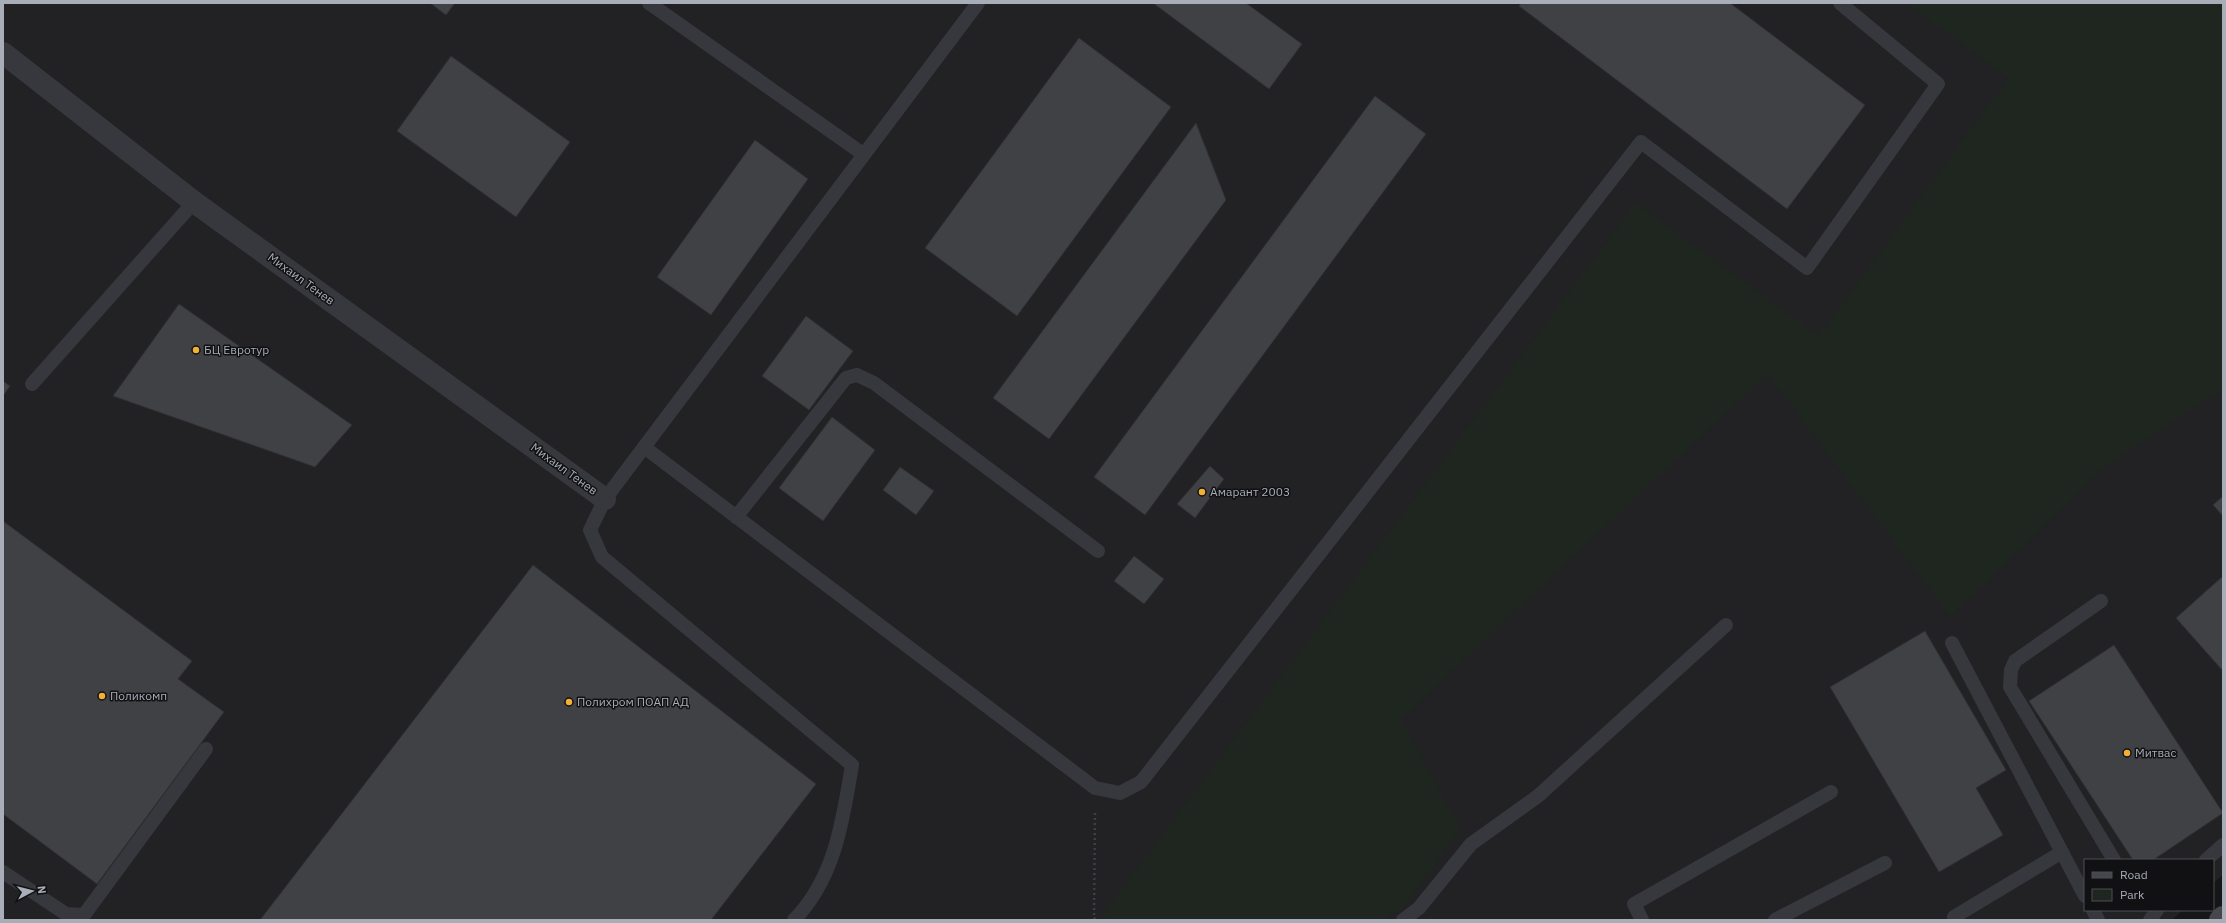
<svg xmlns="http://www.w3.org/2000/svg" width="2226" height="923" viewBox="0 0 2226 923" font-family="'IBM Plex Sans',sans-serif">
  <style>
    .built { fill: #222225 }
    .green { fill: #1e261f }
    .building { fill: #404145; stroke: #303034 }
    .lines { fill: none; stroke-linecap: round; stroke-linejoin: round }
    .path { stroke: #3d3f44; stroke-width: 2.5; stroke-dasharray: 2 3; stroke-linecap: butt }
    .service { stroke: #37383d; stroke-width: 14 }
    .minor { stroke: #37383d; stroke-width: 22 }
    .secondary { stroke: #45474d; stroke-width: 22 }
    .poi-dot { fill: #f2b134; stroke: #111113; stroke-width: 1.5 }
    .labels { text-anchor: middle; stroke-width: 3; stroke-linejoin: round; paint-order: stroke }
    .street-label { font-size: 12px; fill: #a8adb8; stroke: #111113 }
    .poi-label { font-size: 12px; fill: #a8adb8; stroke: #111113; text-anchor: start }
  </style>
  <rect width="100%" height="100%" fill="#161618"/>
  <!-- built -->
  <polygon class="built" points="3,3 2223,3 2223,875 2213,883 2213,860 2085,860 2085,910 2183,910 2172,920 3,920"/>
  <!-- green -->
  <polygon class="green" points="1906,3 2223,3 2223,388 2099,472 1950,617 1767,374 1401,719 1460,828 1406,905 1384,920 1099,920 1636,203 1819,336 2008,78"/>
  <!-- building -->
  <g class="building">
    <polygon points="430,3 455,3 446,15"/>
    <polygon points="1153,3 1246,3 1302,44 1269,89"/>
    <polygon points="1521,3 1730,3 1865,105 1787,209 1519,6"/>
    <polygon points="1079,38 1171,107 1017,316 925,248"/>
    <polygon points="451,56 570,142 516,217 397,131"/>
    <polygon points="1375,96 1426,134 1145,515 1094,477"/>
    <polygon points="1196,123 1226,200 1049,439 993,398"/>
    <polygon points="755,140 808,179 711,315 657,277"/>
    <polygon points="179,304 352,425 315,467 113,396"/>
    <polygon points="806,316 853,351 809,410 762,376"/>
    <polygon points="3,381 10,386 3,396"/>
    <polygon points="832,417 875,450 823,521 779,488"/>
    <polygon points="1210,466 1224,479 1195,518 1177,504"/>
    <polygon points="900,467 934,491 916,515 883,490"/>
    <polygon points="2223,496 2223,516 2213,505"/>
    <polygon points="3,521 192,661 178,679 224,712 97,884 3,814"/>
    <polygon points="1134,556 1164,579 1144,604 1114,581"/>
    <polygon points="533,565 816,784 711,920 260,920"/>
    <polygon points="2223,576 2223,671 2176,618"/>
    <polygon points="1925,631 2006,770 1976,788 2003,835 1939,872 1830,687"/>
    <polygon points="2114,645 2223,813 2153,860 2133,860 2029,701"/>
  </g>
  <g class="lines">
    <!-- path -->
    <polyline class="path" points="1095,813 1094,918 1096,920"/>
    <!-- service -->
    <g class="service">
      <polyline points="649,3 863,154"/>
      <polyline points="32,384 194,202"/>
      <polyline points="644,447 1095,788 1120,793 1141,782 1641,142 1807,268 1938,84 1840,3"/>
      <polyline points="736,517 846,378 857,375 874,383 1098,551"/>
      <polyline points="2101,601 2015,661 2011,670 2010,687 2114,860"/>
      <polyline points="1952,643 2085,896"/>
      <polyline points="2206,860 2223,845"/>
      <polyline points="3,872 66,914 84,915 206,749"/>
      <polyline points="2093,910 2098,920"/>
      <polyline points="1954,917 2062,852"/>
      <path d="M794,920C835,878 843,820 852,765L602,557L590,530L605,499L978,3"/>
      <polyline points="1403,920 1419,908 1471,844 1538,796 1726,625"/>
      <polyline points="1642,920 1634,904 1831,792"/>
      <polyline points="1775,920 1885,863"/>
      <polyline points="2150,920 2157,910"/>
    </g>
    <!-- minor -->
    <polyline class="minor" points="3,53 194,202 605,499"/>
    <!-- secondary -->
    <polyline class="secondary" points="2220,920 2223,917"/>
  </g>
  <!-- markers -->
  <g class="poi-dot">
    <circle cx="196" cy="350" r="4"/>
    <circle cx="1202" cy="492" r="4"/>
    <circle cx="102" cy="696" r="4"/>
    <circle cx="569" cy="702" r="4"/>
    <circle cx="2127" cy="753" r="4"/>
  </g>
  <g class="labels">
    <!-- street labels -->
    <g class="street-label">
      <text transform="translate(301 279) rotate(36)" y="4">Михаил Тенев</text>
      <text transform="translate(564 469) rotate(36)" y="4">Михаил Тенев</text>
    </g>
    <!-- poi labels -->
    <g class="poi-label">
      <text x="204" y="354">БЦ Евротур</text>
      <text x="1210" y="496">Амарант 2003</text>
      <text x="110" y="700">Поликомп</text>
      <text x="577" y="706">Полихром ПОАП АД</text>
      <text x="2135" y="757">Митвас</text>
    </g>
  </g>
  <!-- border -->
  <rect width="2226" height="923" fill="none" stroke="#a8adb8" stroke-width="8"/>
  <!-- legend -->
  <rect x="2084" y="859" width="130" height="52" fill="#111113" stroke="#4d4f55"/>
  <rect x="2092" y="872" width="20" height="6" fill="#45474d" stroke="#4d4f55"/>
  <text x="2120" y="879" font-size="12" fill="#a8adb8">Road</text>
  <rect x="2092" y="889" width="20" height="12" fill="#1e261f" stroke="#4d4f55"/>
  <text x="2120" y="899" font-size="12" fill="#a8adb8">Park</text>
  <!-- north arrow -->
  <g transform="translate(32 891) rotate(83)" stroke="#111113" stroke-width="3" paint-order="stroke">
  <path d="M0-3L7 15L0 10L-7 15Z" fill="#a8adb8"/>
  <text y="-6" font-size="11" font-weight="bold" text-anchor="middle" fill="#a8adb8">N</text>
  </g>
</svg>
